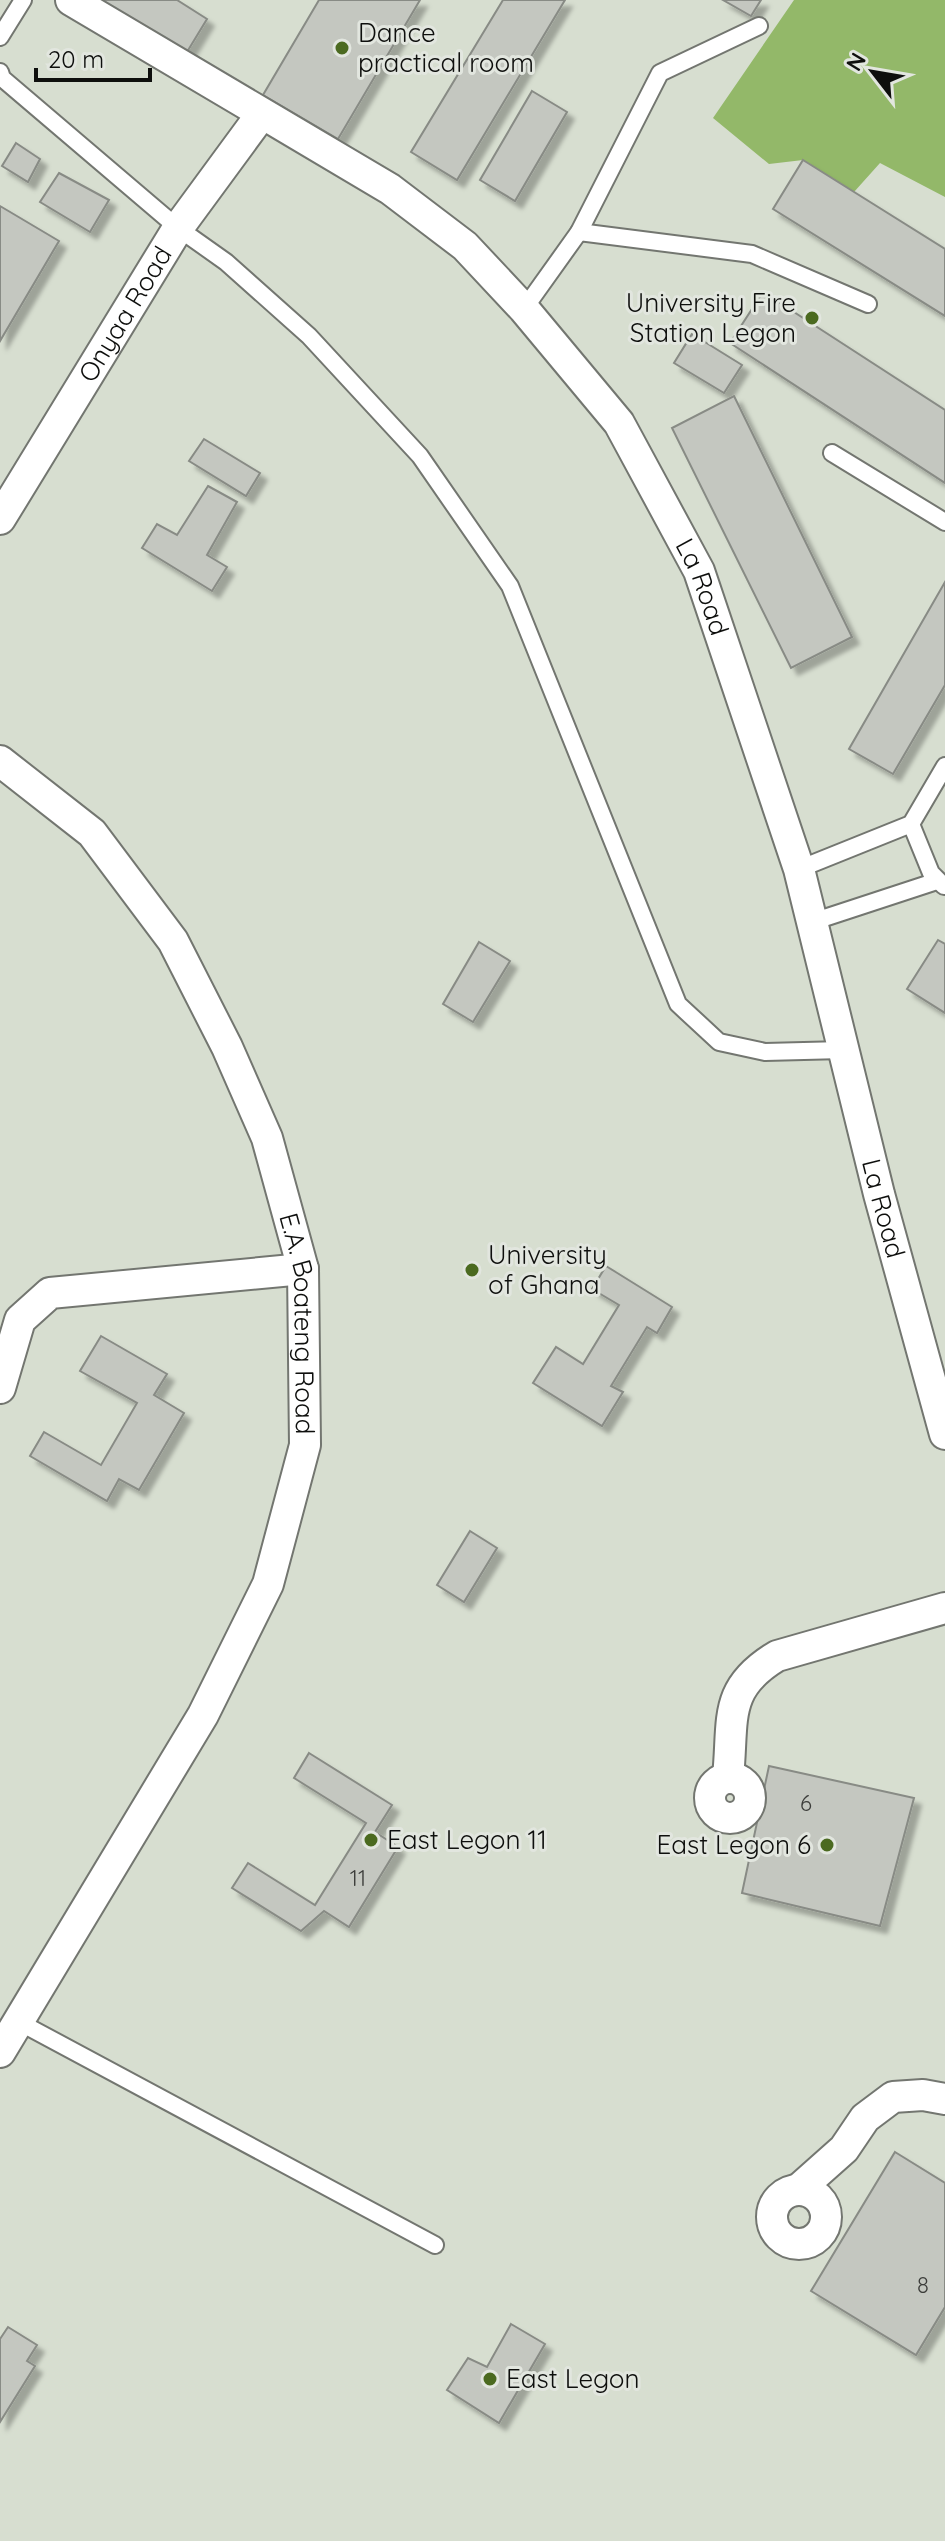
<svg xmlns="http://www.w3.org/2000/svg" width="945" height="2541" viewBox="0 0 945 2541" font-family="Quicksand,sans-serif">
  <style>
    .built { fill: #d7ded0 }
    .forest { fill: #93b869 }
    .building { fill: #c4c7c0; stroke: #888b85; stroke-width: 2; filter: url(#shadow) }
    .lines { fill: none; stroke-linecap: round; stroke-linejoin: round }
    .service-casing { stroke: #737670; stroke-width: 20 }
    .minor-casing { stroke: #737670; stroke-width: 34 }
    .service { stroke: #fff; stroke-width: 16 }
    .minor { stroke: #fff; stroke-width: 30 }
    .poi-dot { fill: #4b6a20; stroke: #e2e6df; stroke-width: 3 }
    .labels { text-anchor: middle; stroke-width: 6; stroke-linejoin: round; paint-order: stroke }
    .number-label { font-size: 22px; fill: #3c3d3a }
    .poi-label { font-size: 26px; fill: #0e0f0d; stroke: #e2e6df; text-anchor: start }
    .street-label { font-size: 26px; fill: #0e0f0d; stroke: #e2e6df }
  </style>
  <defs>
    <filter id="shadow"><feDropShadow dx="7" dy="7" stdDeviation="2" flood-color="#0004"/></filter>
  </defs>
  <rect width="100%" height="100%" fill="#e2e6df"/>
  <!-- built -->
  <rect class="built" x="0" y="0" width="945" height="2541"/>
  <!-- forest -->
  <polygon class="forest" points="794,0 945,0 945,197 880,163 854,192 803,160 769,164 713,118"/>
  <!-- building -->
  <g class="building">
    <polygon points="101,0 177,0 207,19 187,52"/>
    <polygon points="319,0 420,0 338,139 263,95"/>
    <polygon points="503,0 565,0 457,180 411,152"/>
    <polygon points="723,0 761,0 751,16"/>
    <polygon points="532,91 567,112 515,201 480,180"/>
    <polygon points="16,143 40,159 28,182 2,166"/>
    <polygon points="803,160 945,249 945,316 773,209"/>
    <polygon points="59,173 109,200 90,232 40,202"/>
    <polygon points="0,206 59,241 0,341"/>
    <polygon points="763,292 945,410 945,483 730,343"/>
    <polygon points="692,334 742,365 724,393 674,363"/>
    <polygon points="734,396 852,637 791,668 672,428"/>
    <polygon points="204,439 260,473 246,496 189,461"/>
    <polygon points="208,486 237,502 207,555 227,567 212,591 142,548 157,524 177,535"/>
    <polygon points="945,582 945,685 893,774 849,749"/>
    <polygon points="938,940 945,944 945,1013 907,989"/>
    <polygon points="479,942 510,961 473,1022 443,1004"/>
    <polygon points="606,1266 672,1307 657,1333 647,1327 611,1386 623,1392 602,1426 533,1383 556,1347 583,1364 619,1305 592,1289"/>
    <polygon points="101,1336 167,1374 154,1395 184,1413 139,1490 119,1479 107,1501 30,1456 44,1432 101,1465 137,1403 80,1371"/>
    <polygon points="470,1531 497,1548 464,1602 437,1585"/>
    <polygon points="309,1753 392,1805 375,1832 398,1847 349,1927 324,1911 301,1931 232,1888 248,1863 315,1905 366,1823 294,1778"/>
    <polygon points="769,1766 914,1798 880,1926 742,1893"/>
    <polygon points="895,2152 945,2183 945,2307 916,2355 811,2291"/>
    <polygon points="511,2324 545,2344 499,2423 447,2390 468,2358 487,2367"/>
    <polygon points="8,2327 37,2345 27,2361 35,2366 0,2422 0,2339"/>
  </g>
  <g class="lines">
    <defs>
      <g id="service">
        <polyline points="0,37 23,0"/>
        <polyline points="0,72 2,78 178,228 226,262 309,336 420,456 510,586 678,1004 719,1042 765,1052 843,1050"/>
        <polyline points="579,232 752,254 868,304"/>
        <polyline points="524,309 579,232 660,73 759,26"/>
        <polyline points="832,453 945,522"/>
        <polyline points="911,824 931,873 944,886"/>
        <polyline points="799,869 911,824 945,766"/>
        <polyline points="812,922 937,881"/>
        <polyline points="19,2022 435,2245"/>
      </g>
      <g id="minor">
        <path id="s1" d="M71,0L390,189L465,246L524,309L619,423L699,571L799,869L879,1194L945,1434"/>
        <path id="s2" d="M0,519L178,228L261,115"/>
        <path id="s3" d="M0,761L92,833L173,941L227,1047L267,1138L303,1269L305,1445L268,1584L203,1715L0,2052"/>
        <polyline points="0,1388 20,1320 50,1293 303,1269"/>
        <path d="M728,1777C734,1720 722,1689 777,1656L945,1608"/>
        <circle cx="730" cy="1798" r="20"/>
        <polyline points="799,2189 844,2149 865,2118 893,2097 923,2095 945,2099"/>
        <circle cx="799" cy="2217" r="27"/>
      </g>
    </defs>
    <!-- service casing -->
    <use href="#service" class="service-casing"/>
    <!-- minor casing -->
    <use href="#minor" class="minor-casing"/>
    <!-- service -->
    <use href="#service" class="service"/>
    <!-- minor -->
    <use href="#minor" class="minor"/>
  </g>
  <!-- markers -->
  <g class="poi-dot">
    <circle cx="342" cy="48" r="8"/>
    <circle cx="812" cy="318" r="8"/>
    <circle cx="472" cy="1270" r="8"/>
    <circle cx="371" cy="1840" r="8"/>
    <circle cx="827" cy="1845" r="8"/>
    <circle cx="490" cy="2379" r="8"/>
  </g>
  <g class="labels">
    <!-- number labels -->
    <g class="number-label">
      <text x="806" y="1811">6</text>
      <text x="358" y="1886">11</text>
      <text x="923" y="2293">8</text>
    </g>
    <!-- poi labels -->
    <g class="poi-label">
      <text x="358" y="42">Dance<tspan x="358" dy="30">practical room</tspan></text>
      <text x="796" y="312" text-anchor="end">University Fire<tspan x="796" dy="30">Station Legon</tspan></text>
      <text x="488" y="1264">University<tspan x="488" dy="30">of Ghana</tspan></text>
      <text x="387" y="1849">East Legon 11</text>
      <text x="811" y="1854" text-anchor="end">East Legon 6</text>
      <text x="506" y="2388">East Legon</text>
    </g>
    <!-- street labels -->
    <g class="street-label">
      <text dy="9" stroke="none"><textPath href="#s2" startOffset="240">Onyaa Road</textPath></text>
      <text dy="9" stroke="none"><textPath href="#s1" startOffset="884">La Road</textPath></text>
      <text dy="9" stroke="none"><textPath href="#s1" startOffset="1532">La Road</textPath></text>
      <text dy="9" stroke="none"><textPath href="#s3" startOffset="660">E.A. Boateng Road</textPath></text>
    </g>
  </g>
  <!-- north arrow -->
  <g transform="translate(873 72) rotate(301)" stroke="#e2e6df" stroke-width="6" paint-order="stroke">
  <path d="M0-6L14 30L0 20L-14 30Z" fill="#0e0f0d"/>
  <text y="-12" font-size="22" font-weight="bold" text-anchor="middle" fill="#0e0f0d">N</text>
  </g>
  <!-- scale -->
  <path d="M36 68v12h114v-12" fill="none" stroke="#0e0f0d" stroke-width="4"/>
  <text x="48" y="68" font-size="24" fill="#0e0f0d" stroke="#e2e6df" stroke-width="6" paint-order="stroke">20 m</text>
</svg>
